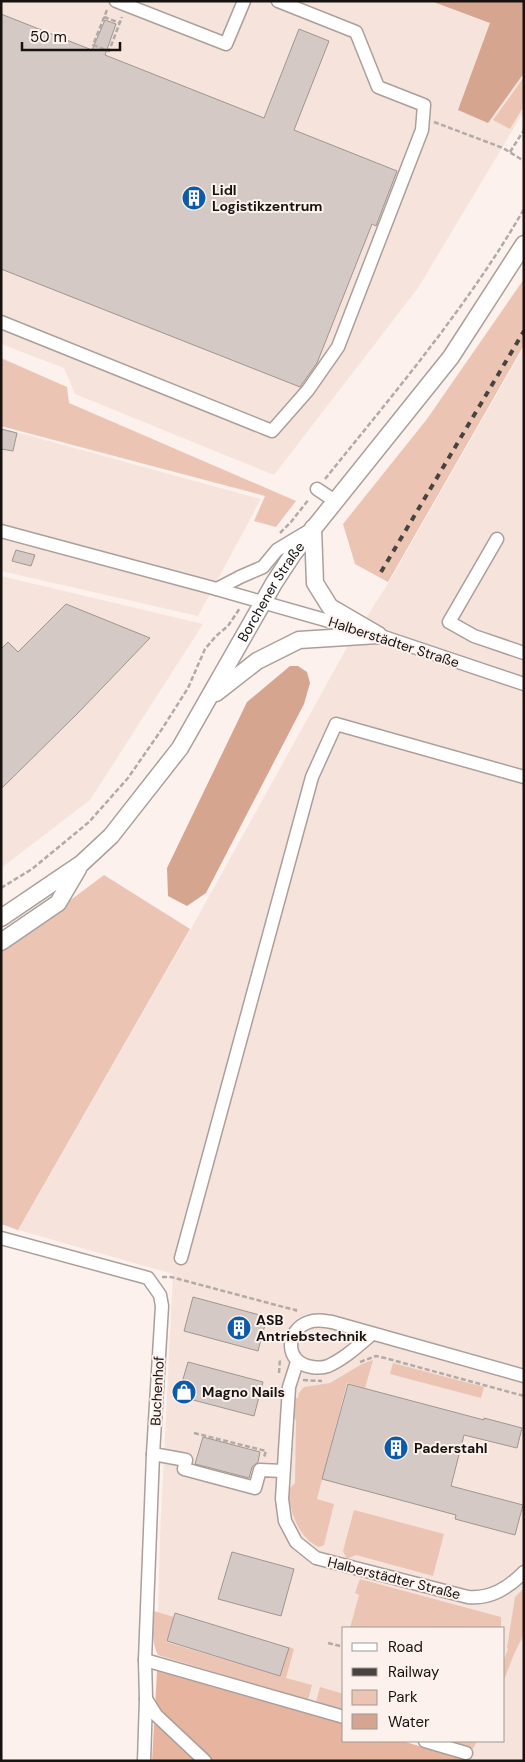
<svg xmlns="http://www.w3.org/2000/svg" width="525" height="1762" viewBox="0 0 525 1762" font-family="'DM Sans',sans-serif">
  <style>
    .built { fill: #f6e4dc }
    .green { fill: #ecc4b3 }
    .forest { fill: #e7b59f }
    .water { fill: #d6a590 }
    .building { fill: #d4c9c5; stroke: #9f9591 }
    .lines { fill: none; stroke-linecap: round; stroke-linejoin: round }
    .minor-casing { stroke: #aa9f9b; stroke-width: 15 }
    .major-casing { stroke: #aa9f9b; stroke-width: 19 }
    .path { stroke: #b2aaa6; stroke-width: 2.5; stroke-dasharray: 5 2.5; stroke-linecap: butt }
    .minor { stroke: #fff; stroke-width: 12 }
    .major { stroke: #fff; stroke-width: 16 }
    .rail { stroke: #484340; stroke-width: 4; stroke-dasharray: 6 6; stroke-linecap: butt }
    .labels { text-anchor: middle; stroke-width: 4; stroke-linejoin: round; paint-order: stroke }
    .poi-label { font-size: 14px; font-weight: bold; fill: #151210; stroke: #fcf1ec; text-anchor: start }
    .street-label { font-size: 14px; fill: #151210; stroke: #fcf1ec }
  </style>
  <rect width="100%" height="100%" fill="#fcf1ec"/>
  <!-- built -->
  <g class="built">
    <polygon points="1,1 524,1 524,111 418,288 274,475 75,394 64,368 1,344"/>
    <polygon points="524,347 524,1761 473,1761 464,1758 468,1747 447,1741 504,1741 504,1628 344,1628 344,1711 157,1655 160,1536 173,1274 18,1230 192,927 345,651 389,582"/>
    <polygon points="1,428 261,499 198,616 1,571"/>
    <polygon points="1,576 203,624 90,800 1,868"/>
  </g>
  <!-- green -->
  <g class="green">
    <polygon points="524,77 524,106 510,129 493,120"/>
    <polygon points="524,279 524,345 388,582 355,564 343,524 427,419"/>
    <polygon points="1,358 67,387 69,403 296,501 276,527 254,521 265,496 1,426"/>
    <polygon points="104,875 190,929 18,1230 1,1224 1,952"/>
    <path d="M373,1360L365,1388L347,1383L317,1499L334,1504L324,1545L319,1547C298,1538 290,1511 288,1490L295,1483L296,1420L291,1414L296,1398H298L299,1393L304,1387L330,1383L362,1364Z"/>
    <polygon points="393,1363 484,1387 481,1398 390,1374"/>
    <polygon points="354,1510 444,1534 433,1576 356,1555 347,1559 343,1551"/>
    <polygon points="360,1579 501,1617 501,1628 350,1628 359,1595 355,1593"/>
    <polygon points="524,1588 524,1634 514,1654 504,1680 504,1660 508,1649 507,1648 515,1597"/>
    <path d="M154,1611L174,1617L166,1642L280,1676L289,1647L294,1649L286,1678L312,1685L308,1700L158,1655C151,1641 153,1627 154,1611Z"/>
    <polygon points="320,1687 344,1694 344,1711 316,1702"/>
    <polygon points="452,1741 477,1741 473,1749"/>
  </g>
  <!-- forest -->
  <polygon class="forest" points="157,1671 344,1724 344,1741 402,1741 471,1761 152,1761"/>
  <!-- water -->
  <g class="water">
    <polygon points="431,1 524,1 524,73 488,123 458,110 490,23"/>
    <polygon points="290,666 298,666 307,672 310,683 304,704 206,893 187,906 168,896 167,868 247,702"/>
  </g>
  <!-- building -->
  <g class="building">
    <polygon points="1,14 92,50 105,20 116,24 105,55 264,118 299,29 329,41 294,130 397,171 376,226 372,224 317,363 300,387 1,269"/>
    <polygon points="1,429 17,433 13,451 1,449"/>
    <polygon points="16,550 35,555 31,566 12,561"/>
    <polygon points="66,604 150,638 78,713 1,789 1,649 8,642 18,652"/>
    <polygon points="193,1297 267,1317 258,1351 184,1331"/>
    <polygon points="188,1362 263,1382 254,1416 178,1396"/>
    <polygon points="348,1384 484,1420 484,1418 522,1428 517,1448 464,1435 451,1486 523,1505 515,1535 455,1519 456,1515 322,1479"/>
    <polygon points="203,1437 260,1452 258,1462 252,1467 249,1478 195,1464"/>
    <polygon points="232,1552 294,1569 281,1616 218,1599"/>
    <polygon points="175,1613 289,1648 280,1676 167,1641"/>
  </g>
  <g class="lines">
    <defs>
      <g id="minor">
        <polyline points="116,1 226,44 244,1"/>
        <polyline points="1,322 272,431 308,390 338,347 422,130 424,105 378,87 356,32 278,1"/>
        <polyline points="317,489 335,501"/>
        <polyline points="1,531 213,588 378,635 524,684"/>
        <polyline points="497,539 449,622 474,636 524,653"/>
        <polyline points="217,589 240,577 263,567 277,550 307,532"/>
        <polyline points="1,1238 148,1278 160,1295 162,1306 153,1454 145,1660 146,1699 144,1761"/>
        <polyline points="181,1258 312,777 336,724 524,777"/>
        <path d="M372,1334C358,1346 344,1359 328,1366C323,1368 318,1368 312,1367C284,1363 285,1330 309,1322C317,1319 324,1321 332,1322L524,1376"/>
        <path d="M297,1362L289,1387L282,1499L285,1521L296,1542L316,1558L468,1597C491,1599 508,1588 524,1572"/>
        <polyline points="153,1454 186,1460 184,1469 255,1488 260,1470 283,1471"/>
        <polyline points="145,1660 344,1717"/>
        <polyline points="146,1699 156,1715 205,1761"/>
        <polyline points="425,1741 466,1753"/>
      </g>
      <g id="major">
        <polyline points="313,528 315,583 330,607 378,635"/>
        <polyline points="216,693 257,661 299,640 378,635"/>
        <path id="s1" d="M1,918L82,863L111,836L180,748L274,583L293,554L451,357L524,244"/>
        <polyline points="1,942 58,903 78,869"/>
      </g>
    </defs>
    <!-- minor casing -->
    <use href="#minor" class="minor-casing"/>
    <!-- major casing -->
    <use href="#major" class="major-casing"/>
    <!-- path -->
    <g class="path">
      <polyline points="107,10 93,45 109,51 122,17"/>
      <polyline points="104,17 120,23"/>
      <polyline points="434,122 503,148 524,161"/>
      <polyline points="510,152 524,130"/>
      <path d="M325,479C395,392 468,306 524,209"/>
      <polyline points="280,533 291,522 309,499"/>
      <polyline points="1,888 32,869 89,822 128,778 162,729 188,688 205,649 216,636 228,626 240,608"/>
      <polyline points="162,1277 171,1277 291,1309 296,1310 295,1314"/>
      <polyline points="360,1362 376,1356 385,1358 524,1396"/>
      <polyline points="279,1373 280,1358"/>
      <polyline points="303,1380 322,1381"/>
      <polyline points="194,1433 266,1451 264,1457"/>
      <polyline points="328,1643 344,1647"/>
    </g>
    <!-- minor -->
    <use href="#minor" class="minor"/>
    <!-- major -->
    <use href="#major" class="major"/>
    <!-- rail -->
    <polyline class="rail" points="381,572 524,331"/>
  </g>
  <!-- icons -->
  <defs>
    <symbol id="building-disc" viewBox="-11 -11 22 22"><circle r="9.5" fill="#0d5aa9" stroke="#fcf1ec"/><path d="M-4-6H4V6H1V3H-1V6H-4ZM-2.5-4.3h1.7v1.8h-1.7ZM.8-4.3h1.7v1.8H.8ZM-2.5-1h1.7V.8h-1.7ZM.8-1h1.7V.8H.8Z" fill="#fff"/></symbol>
    <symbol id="shop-disc" viewBox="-11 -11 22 22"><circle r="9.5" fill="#0d5aa9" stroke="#fcf1ec"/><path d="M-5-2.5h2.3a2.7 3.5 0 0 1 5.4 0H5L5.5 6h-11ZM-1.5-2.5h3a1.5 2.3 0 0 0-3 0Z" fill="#fff"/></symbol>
  </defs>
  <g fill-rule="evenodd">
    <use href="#building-disc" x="180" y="184" width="28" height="28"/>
    <use href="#building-disc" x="225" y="1314" width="28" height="28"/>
    <use href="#shop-disc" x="170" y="1378" width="28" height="28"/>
    <use href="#building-disc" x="382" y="1434" width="28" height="28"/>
  </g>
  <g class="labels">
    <!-- poi labels -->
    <g class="poi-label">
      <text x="212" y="195">Lidl<tspan x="212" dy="16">Logistikzentrum</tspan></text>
      <text x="256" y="1325">ASB<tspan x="256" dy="16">Antriebstechnik</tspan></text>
      <text x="202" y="1397">Magno Nails</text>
      <text x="414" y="1453">Paderstahl</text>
    </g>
    <!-- street labels -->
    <g class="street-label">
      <text dy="5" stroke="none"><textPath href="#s1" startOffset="430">Borchener Straße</textPath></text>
      <text transform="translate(394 642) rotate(18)" y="5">Halberstädter Straße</text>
      <text transform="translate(157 1391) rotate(-87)" y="5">Buchenhof</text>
      <text transform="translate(394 1578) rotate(14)" y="5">Halberstädter Straße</text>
    </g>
  </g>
  <!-- border -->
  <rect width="525" height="1762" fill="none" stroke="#151210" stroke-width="5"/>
  <!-- legend -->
  <rect x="342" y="1627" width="162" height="115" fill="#fcf1ec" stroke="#a09894"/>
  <rect x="352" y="1643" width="25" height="8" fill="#ffffff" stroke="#a09894"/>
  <text x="388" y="1652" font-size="15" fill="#151210">Road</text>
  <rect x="352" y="1668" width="25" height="8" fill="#484340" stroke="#a09894"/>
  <text x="388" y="1677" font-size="15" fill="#151210">Railway</text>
  <rect x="352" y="1690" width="25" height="15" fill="#ecc4b3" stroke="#a09894"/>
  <text x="388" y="1702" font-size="15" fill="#151210">Park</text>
  <rect x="352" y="1714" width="25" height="15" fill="#d6a590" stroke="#a09894"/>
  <text x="388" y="1727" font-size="15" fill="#151210">Water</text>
  <!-- scale -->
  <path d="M22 42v8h98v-8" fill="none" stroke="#151210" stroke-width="2.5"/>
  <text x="30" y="42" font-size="15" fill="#151210" stroke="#fcf1ec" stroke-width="4" paint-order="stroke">50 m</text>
</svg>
